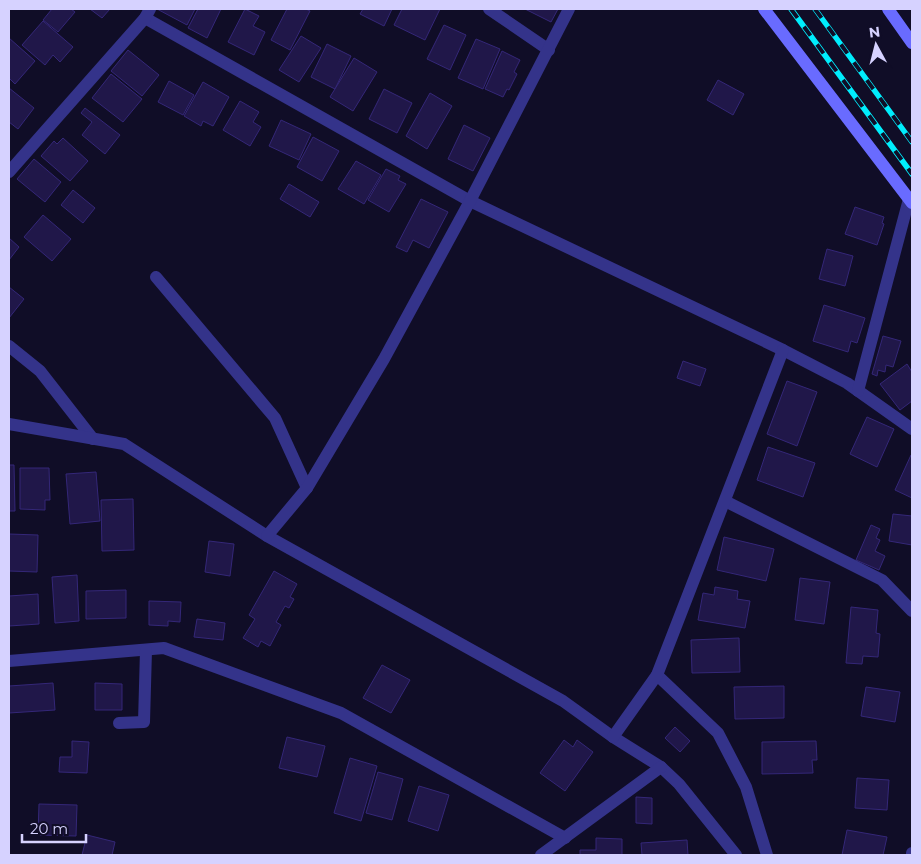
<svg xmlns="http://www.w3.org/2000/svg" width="921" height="864" viewBox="0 0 921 864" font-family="Montserrat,sans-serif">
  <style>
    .building { fill: #201749; stroke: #342778 }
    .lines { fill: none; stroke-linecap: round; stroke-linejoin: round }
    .minor { stroke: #34338a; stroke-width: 12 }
    .secondary { stroke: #696bff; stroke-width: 12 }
    .rail-casing { stroke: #00edfd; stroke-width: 5.5 }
    .rail { stroke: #100d27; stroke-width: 4; stroke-dasharray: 11; stroke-linecap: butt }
  </style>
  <rect width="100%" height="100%" fill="#100d27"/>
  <!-- building -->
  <g class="building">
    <polygon points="52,9 71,9 75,12 58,32 43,20"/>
    <polygon points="90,9 110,9 102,18"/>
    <polygon points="157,9 195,9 187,25"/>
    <polygon points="198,9 221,9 207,38 188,28"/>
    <polygon points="245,9 259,16 253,26 265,32 254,55 228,42"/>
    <polygon points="287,9 306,9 310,11 290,50 271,40"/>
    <polygon points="363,9 392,9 384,26 360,14"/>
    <polygon points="402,9 440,9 425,40 394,25"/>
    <polygon points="525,9 558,9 551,22"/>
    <polygon points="43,21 73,47 60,62 53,55 45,65 22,45"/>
    <polygon points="444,25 466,35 450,70 427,59"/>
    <polygon points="301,36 321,48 299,82 279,70"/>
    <polygon points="9,38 35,61 15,84 9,78"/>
    <polygon points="476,39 500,49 483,89 458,78"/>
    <polygon points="327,44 351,56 335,89 311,77"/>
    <polygon points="128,50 159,75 142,96 111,71"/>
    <polygon points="502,51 520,60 514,72 517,74 509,90 507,89 503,97 485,89"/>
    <polygon points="354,58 377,72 353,111 330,97"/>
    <polygon points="111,74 142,99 123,122 92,98"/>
    <polygon points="718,80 744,94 733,115 707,100"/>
    <polygon points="169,81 194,95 183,115 158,102"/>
    <polygon points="203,82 229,97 213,126 203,121 201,126 184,116"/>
    <polygon points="9,88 34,108 18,129 9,122"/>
    <polygon points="384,89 412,103 397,133 369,119"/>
    <polygon points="430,93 452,106 427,149 406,136"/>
    <polygon points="240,101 259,112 253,122 261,127 250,146 223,130"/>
    <polygon points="85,108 120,135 105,154 82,135 92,122 81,113"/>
    <polygon points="281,120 311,134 299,160 269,146"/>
    <polygon points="464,125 490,138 473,171 448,159"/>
    <polygon points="313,137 339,151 322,181 297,167"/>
    <polygon points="63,138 88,161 70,181 41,156 54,141 57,144"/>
    <polygon points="34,159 61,182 45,202 17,179"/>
    <polygon points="356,161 381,175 364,204 338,189"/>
    <polygon points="386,169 400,176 398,180 406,184 389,212 368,200"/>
    <polygon points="289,184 319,202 310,217 280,199"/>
    <polygon points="73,190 95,208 83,223 61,205"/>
    <polygon points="421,199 448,212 429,248 413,240 407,252 396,247"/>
    <polygon points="855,207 884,217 882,223 884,224 877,245 845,234"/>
    <polygon points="43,215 71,239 52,261 24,237"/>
    <polygon points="9,238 19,247 9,260"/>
    <polygon points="827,249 853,256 845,286 819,279"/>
    <polygon points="9,287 24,299 9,318"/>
    <polygon points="824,305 865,318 857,343 851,341 848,352 813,341"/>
    <polygon points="883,336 901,341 893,367 886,365 885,372 878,370 877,376 872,374"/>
    <polygon points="683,361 706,369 700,386 677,378"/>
    <polygon points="907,364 912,372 912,401 900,410 880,384"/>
    <polygon points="787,381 817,392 797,446 767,434"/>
    <polygon points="867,417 894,429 877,467 850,454"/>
    <polygon points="768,447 815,463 803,497 757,480"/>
    <polygon points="911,455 912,455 912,498 895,490"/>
    <polygon points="9,465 14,465 15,511 9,511"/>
    <polygon points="20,468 49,468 50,500 45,500 45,510 20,509"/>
    <polygon points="96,472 100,521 70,524 66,474"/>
    <polygon points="133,499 134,550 102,551 101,500"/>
    <polygon points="893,514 912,516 912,545 889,541"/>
    <polygon points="871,525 880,529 876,538 880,540 875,551 885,556 879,570 856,560"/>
    <polygon points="9,534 38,535 37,572 9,571"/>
    <polygon points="724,537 774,549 766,581 717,570"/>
    <polygon points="209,541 234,544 230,576 205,572"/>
    <polygon points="274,571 297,584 290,597 294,599 289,608 285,606 276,622 281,625 270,646 261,641 258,647 243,638 255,619 249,615"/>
    <polygon points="77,575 79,621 55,623 52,577"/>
    <polygon points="800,578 830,582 824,624 795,620"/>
    <polygon points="715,587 738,591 737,599 750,601 745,628 698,620 703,593 714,595"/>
    <polygon points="126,590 126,618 86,619 86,591"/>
    <polygon points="38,594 39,624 9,626 9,596"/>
    <polygon points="149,601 181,602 180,622 168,621 168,626 149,625"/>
    <polygon points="851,607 878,610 876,633 880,634 878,657 863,656 862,664 846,663"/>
    <polygon points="197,619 225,623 223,640 194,637"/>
    <polygon points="739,638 740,672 692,673 691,640"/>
    <polygon points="382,665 410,680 391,713 363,698"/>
    <polygon points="53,683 55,710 9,713 9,686"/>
    <polygon points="95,683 122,684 122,710 95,710"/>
    <polygon points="784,686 784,718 735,719 734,687"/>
    <polygon points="866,687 900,692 895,722 861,716"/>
    <polygon points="675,727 690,741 680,752 665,738"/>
    <polygon points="287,737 325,746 317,777 279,768"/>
    <polygon points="564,740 573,747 577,740 593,752 565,791 540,773"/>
    <polygon points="72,741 89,742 87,773 59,772 60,757 72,757"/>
    <polygon points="816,741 817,760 812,760 813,773 762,774 762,742"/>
    <polygon points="350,758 377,766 361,821 334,813"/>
    <polygon points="378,772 403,779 392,820 366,813"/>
    <polygon points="857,778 889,780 887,810 855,808"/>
    <polygon points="419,786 449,795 438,831 408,821"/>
    <polygon points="636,797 652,798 652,824 636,823"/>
    <polygon points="39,804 77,805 76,836 38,835"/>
    <polygon points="847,830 887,837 883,855 842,855"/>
    <polygon points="87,835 115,842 112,855 82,855"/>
    <polygon points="596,838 622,839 622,855 580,855 580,850 596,850"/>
    <polygon points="687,840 688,855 642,855 641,843"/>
  </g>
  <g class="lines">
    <!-- minor -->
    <g class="minor">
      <polyline points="489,9 549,50"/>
      <polyline points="145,18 470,201 783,350 847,383 912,429"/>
      <polyline points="9,172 145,18 150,9"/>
      <polyline points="156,277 275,418 307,488"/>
      <polyline points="9,346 40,371 93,439"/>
      <polyline points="858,391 909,199"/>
      <polyline points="9,424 124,444 267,536 563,701 613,737 661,767 679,784 736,855"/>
      <polyline points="725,501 882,580 912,611"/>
      <polyline points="267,536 307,488 384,359 470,201 569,9"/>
      <polyline points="9,661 164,648 341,713 565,838"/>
      <polyline points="657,675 718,733 746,787 767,855"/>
      <polyline points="119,723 144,722 146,650"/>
      <polyline points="613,737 657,675 783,350"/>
      <polyline points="541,855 661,767"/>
      <polyline points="912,855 912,853"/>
    </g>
    <!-- secondary -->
    <g class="secondary">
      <polyline points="764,9 912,203"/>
      <polyline points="888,9 912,43"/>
    </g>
    <defs>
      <g id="rail">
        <polyline points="791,9 912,174"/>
        <polyline points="815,9 912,142"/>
      </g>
    </defs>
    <!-- rail casing -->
    <use href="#rail" class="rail-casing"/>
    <!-- rail -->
    <use href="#rail" class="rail"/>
  </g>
  <!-- border -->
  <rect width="921" height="864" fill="none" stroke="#d6d2ff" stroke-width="20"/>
  <!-- north arrow -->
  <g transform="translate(876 45) rotate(353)" stroke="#100d27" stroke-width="4" paint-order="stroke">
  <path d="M0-4L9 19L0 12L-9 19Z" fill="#d6d2ff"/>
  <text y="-8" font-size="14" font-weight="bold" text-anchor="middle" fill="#d6d2ff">N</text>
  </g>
  <!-- scale -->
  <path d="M22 834v8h64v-8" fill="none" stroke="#d6d2ff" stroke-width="2.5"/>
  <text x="30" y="834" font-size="15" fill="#d6d2ff" stroke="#100d27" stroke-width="4" paint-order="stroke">20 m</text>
</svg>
